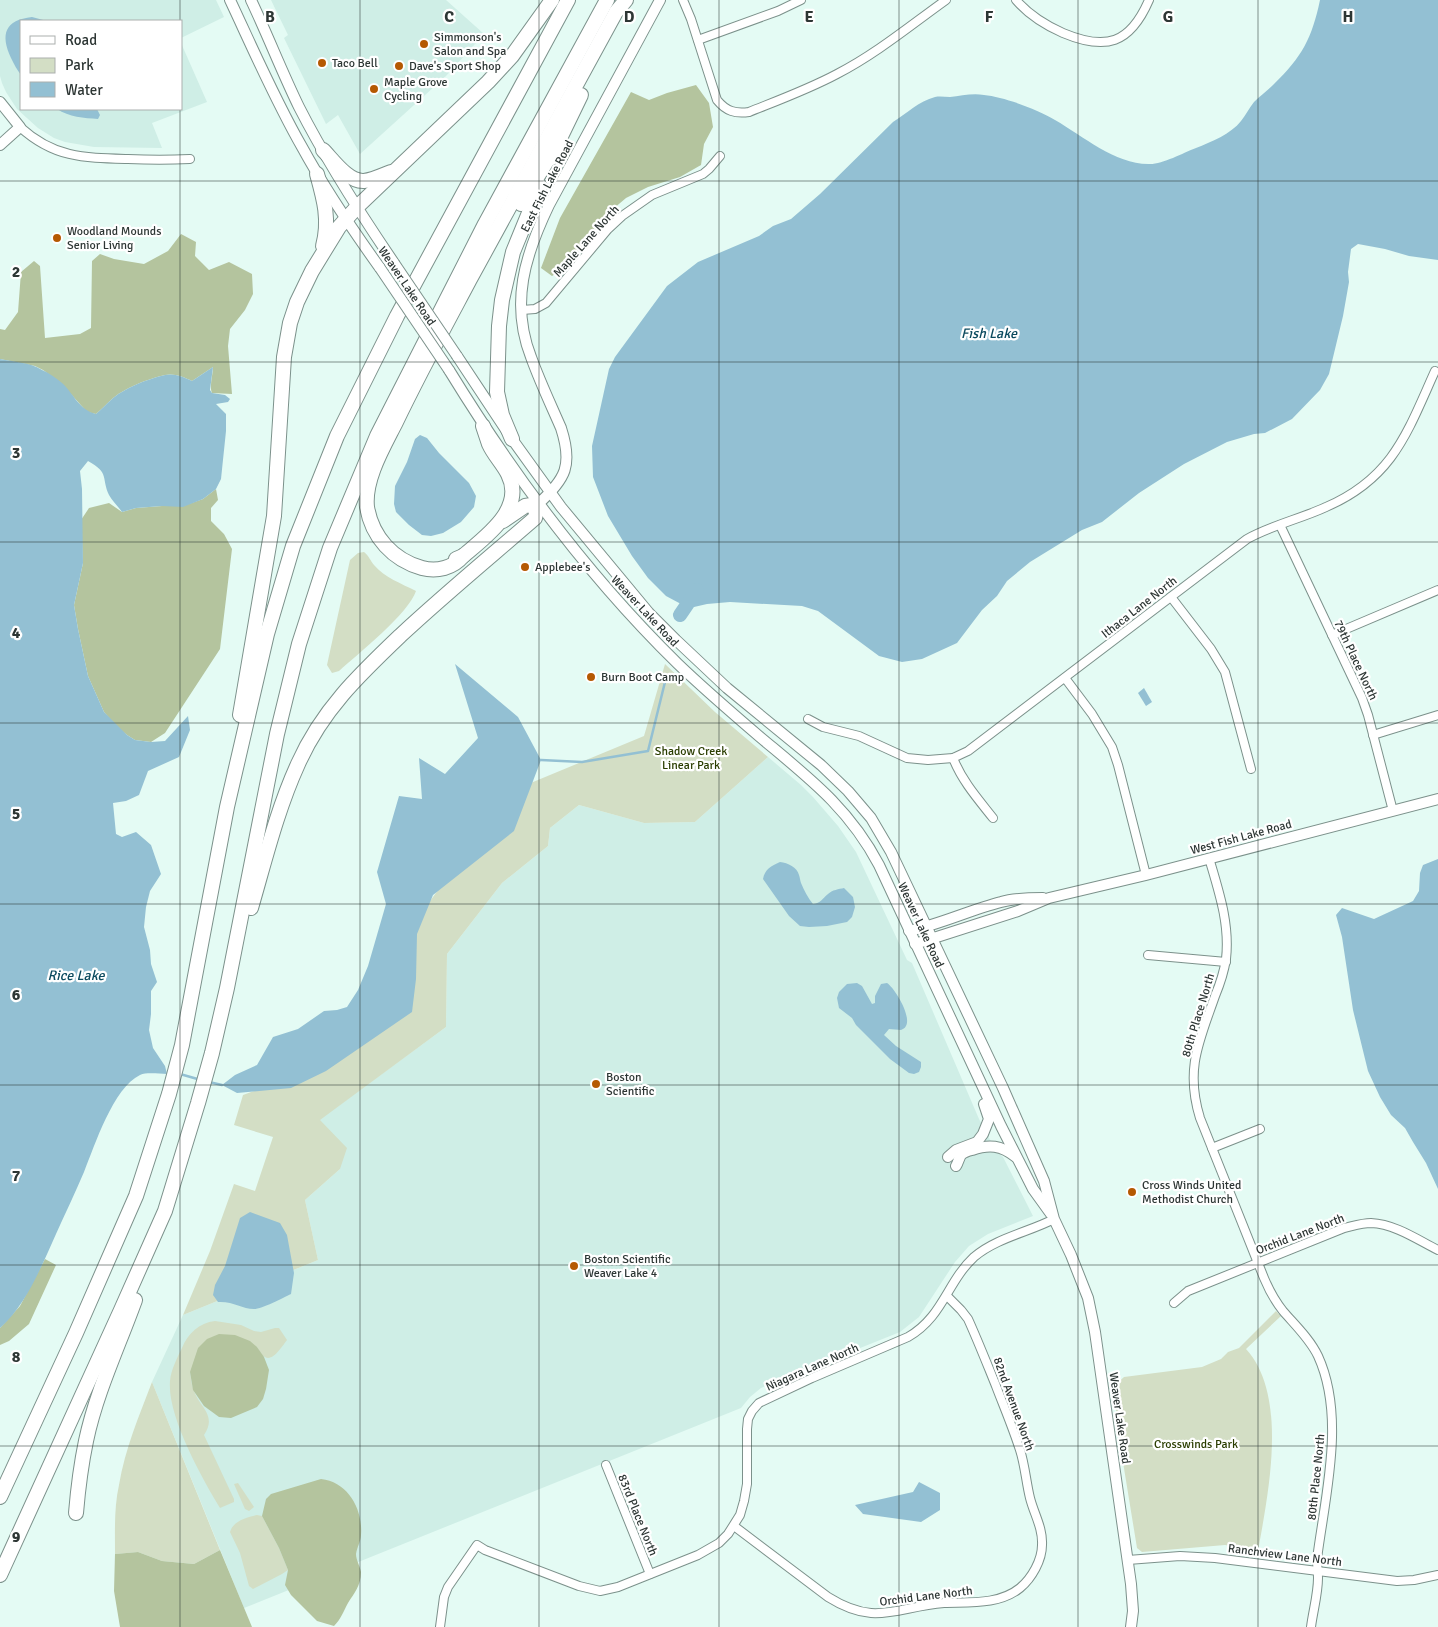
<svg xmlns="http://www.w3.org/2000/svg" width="1438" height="1627" viewBox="0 0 1438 1627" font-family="Signika,sans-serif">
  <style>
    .built { fill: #cfeee6 }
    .green { fill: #d3dec5 }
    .forest { fill: #b4c49e }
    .water { fill: #93c0d3 }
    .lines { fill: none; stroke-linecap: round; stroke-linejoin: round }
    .stream { stroke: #93c0d3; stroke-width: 2.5 }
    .river { stroke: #93c0d3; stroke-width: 14 }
    .street-casing { stroke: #7c918b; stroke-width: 10 }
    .secondary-casing { stroke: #7c918b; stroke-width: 12 }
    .highway-casing { stroke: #7c918b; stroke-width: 16 }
    .street { stroke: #fff; stroke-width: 8 }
    .secondary { stroke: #fff; stroke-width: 10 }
    .highway { stroke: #fff; stroke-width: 14 }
    .secondary-bridge-casing { stroke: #7c918b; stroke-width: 12; stroke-linecap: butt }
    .secondary-bridge { stroke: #fff; stroke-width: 10 }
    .grid { fill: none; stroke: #2d3634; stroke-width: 1; stroke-opacity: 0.55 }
    .poi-dot { fill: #b55902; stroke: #fff; stroke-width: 2 }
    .labels { text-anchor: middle; stroke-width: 4.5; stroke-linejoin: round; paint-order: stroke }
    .poi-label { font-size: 12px; fill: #2d3634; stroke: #fff; text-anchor: start }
    .street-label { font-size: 12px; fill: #2d3634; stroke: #fff }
    .park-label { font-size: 12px; fill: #2a3d00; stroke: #fff }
    .water-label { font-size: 14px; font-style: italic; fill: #0b4a5e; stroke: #fff }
    .grid-label { font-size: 16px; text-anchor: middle; font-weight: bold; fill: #2d3634; stroke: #fff; stroke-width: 4.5; stroke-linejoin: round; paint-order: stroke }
  </style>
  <rect width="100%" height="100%" fill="#e4fbf4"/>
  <!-- built -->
  <g class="built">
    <polygon points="0,0 216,0 224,17 181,38 181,21 21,21 21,109 181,109 181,43 207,102 152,123 162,148 94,147 65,142 54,138 38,128 17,109 6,92 2,83 0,76"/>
    <polygon points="271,0 446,0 484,34 446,76 360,154 338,115 326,124 284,38 288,35"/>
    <polygon points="768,757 801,785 813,797 838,826 856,852 907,960 912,963 979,1119 996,1151 1003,1157 1033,1216 988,1234 969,1246 955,1262 919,1317 900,1332 761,1388 750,1397 741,1408 244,1608 152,1382 183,1315 318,1260 305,1200 340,1169 319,1120 446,1027 447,954 502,883 548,846 550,828 579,805 644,823 695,822"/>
  </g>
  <!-- green -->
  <g class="green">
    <path d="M364,552C369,556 370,560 374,565C384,577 402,584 416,591C409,613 358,654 339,671L332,673L327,665L350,560L358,553Z"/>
    <polygon points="665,664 715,712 768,757 695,822 644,823 579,805 550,828 548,846 502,883 447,954 446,1027 320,1120 347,1148 340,1169 305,1200 318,1260 183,1315 210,1251 234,1184 255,1191 273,1137 234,1125 243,1095 307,1071 509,792 644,736"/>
    <path d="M1276,1311L1281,1316L1246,1349C1289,1396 1268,1494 1258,1551L1225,1545L1142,1552L1137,1548L1121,1450L1113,1387L1124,1377L1202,1367L1221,1359L1228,1352L1239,1348Z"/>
    <path d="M215,1321L241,1325L254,1331L261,1332L275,1328H279L287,1340C283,1345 273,1362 265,1357C262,1356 259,1350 257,1347L190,1372C191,1377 191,1383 193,1388C198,1407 218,1414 204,1435L234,1499V1502L220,1508C202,1478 167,1416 170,1381C171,1370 177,1358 182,1348C188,1333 199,1323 215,1321Z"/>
    <path d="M152,1382L220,1550L194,1564L162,1561L138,1552L115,1554C115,1531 114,1507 119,1485C125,1449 139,1416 152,1382Z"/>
    <polygon points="238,1483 254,1507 249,1511 245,1509 234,1484"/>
    <path d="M257,1515L262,1516L279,1548L288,1570L282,1574L253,1589L249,1586L240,1553L230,1532C233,1521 247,1517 257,1515Z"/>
  </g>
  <!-- forest -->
  <g class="forest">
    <polygon points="696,85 709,103 713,127 704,144 701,165 680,177 648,187 626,198 606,215 588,241 564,268 552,276 541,268 560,218 631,92 649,100 667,93"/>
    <path d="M181,234L196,242L195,256L209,270L229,262L252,274L253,294L245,310L230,329L228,346L232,394L212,393C209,386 213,375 213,367L192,381C184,377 174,373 165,375C150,378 122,389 111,400C106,404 102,409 96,414L87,412L61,383L43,370L35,366L0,359V329L5,330L18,312L21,272L34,261L40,266L45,338L80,334L91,328L92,261L100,254L114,259L144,264L168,251Z"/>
    <polygon points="216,489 218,500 211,508 211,521 224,534 232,549 220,649 165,733 151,742 135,740 127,735 117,727 104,712 88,676 78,629 74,605 83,563 81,520 89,508 109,503 122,512 136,508 162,506 183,506 203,499"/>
    <polygon points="45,1259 56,1265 29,1324 9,1341 0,1345 0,1328 20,1306"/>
    <polygon points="219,1334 235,1335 250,1341 257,1347 264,1357 269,1370 266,1389 263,1399 257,1407 231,1418 219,1417 204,1406 193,1390 190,1372 198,1348 207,1339"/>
    <path d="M321,1479C348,1482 363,1509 361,1535C361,1541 357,1547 356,1554C356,1560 360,1566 361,1572C361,1586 354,1593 348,1603C343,1612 341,1619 334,1626L317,1621L291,1595L285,1585L288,1570L279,1548L262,1516L266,1499L271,1494Z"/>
    <polygon points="220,1550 252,1627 120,1627 114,1591 115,1554 138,1552 162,1561 194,1564"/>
  </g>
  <!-- water -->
  <g class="water">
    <path d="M1320,0H1438V260L1409,256L1385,249L1358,244L1351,249L1348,272L1349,282L1343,316L1329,374L1320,390L1292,419L1265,433L1254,434L1227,442L1184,464L1139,493L1102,522L1082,530L1030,562L1007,581L997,596L982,610L957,643L922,659L902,662L879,656L818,611L802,606L730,602L707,604L694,607L681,604L666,596L648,578L632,556L608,516L593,477L592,446L609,369L615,357L667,286L698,262L759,236L773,226L791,219L820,194L893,122C906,114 919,101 935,97C940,96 945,97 950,97C961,96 972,93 984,95C1004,97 1037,109 1055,120C1083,136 1116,165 1150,164C1163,164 1183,153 1196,148C1211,142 1231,134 1241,121C1246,115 1249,108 1254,102C1260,96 1267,91 1274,84C1302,57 1312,38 1320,0Z"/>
    <path d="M32,17L47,21H21V75C17,70 14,64 11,58C0,34 5,20 32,17Z"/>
    <path d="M57,109H97L100,115L98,119C84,118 69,117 57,109Z"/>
    <path d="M0,359C14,362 29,362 42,370C49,373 56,378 62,383C74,394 79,410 96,414C102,409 106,404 111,400C122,389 150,378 165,375C174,373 184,377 192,381L213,367L210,390L212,393L225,395L230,399L228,402L216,404L226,414V431L221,479L216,489L203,499L183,507L162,506L136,508L122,512C118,506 112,501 109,495C101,478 110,473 88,461L80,471L82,489L83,563L74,605L78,629L88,676L104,712L127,735L135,740L151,742L165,741L188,716L190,730L179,757L148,771L139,795L126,801L113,803L116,834L122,837L136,832L151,845L161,874L150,891L146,907L144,927L150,950L151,964L157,982L151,991V1014L149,1030L153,1048L165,1066L167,1074C159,1074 147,1072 140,1075C113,1088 95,1145 84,1172C75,1193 65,1214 56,1234C41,1267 27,1304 0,1328Z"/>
    <polygon points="420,435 427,438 439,453 469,483 476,496 474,507 461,522 443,533 431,536 422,535 409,525 396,512 394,504 395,486 407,462 415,439"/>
    <polygon points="455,664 518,717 541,760 514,831 433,895 417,934 416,979 412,1012 326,1071 291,1088 237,1093 222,1085 235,1075 257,1065 273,1037 298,1029 324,1011 337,1010 347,1007 358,990 368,966 386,904 377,872 399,796 422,799 419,758 445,774 478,738"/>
    <polygon points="1144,688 1152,702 1146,706 1138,693"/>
    <polygon points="1438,859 1438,1189 1426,1163 1413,1142 1405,1128 1391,1115 1380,1097 1368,1071 1353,1010 1342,937 1336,915 1342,908 1374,919 1413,901 1419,891 1420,873 1423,865"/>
    <path d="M780,862C788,863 797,867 799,875C800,878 800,880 801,883C804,890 808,898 813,904C821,903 822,899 828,894C832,890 839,889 844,888L853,897L855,907L852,917L847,922L827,926L809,927L800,926L789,916L763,879C765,869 771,866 780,862Z"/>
    <path d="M857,983L862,986L872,1004L875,1003V996L881,984L887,983C895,988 918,1025 901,1030C898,1030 892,1029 889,1029L884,1035L896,1046L921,1062V1067L919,1072L914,1074L909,1073L890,1059L856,1025L852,1018L839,1008L837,998L839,992L847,984Z"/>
    <path d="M250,1212L280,1223L287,1235L294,1273L291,1294C283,1298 262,1309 254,1309C242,1309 233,1301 218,1302L213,1295L215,1285L225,1266L240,1218Z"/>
    <polygon points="919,1482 940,1493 940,1510 921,1522 863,1514 855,1505 913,1492"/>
  </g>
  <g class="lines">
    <!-- stream -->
    <g class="stream">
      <polyline points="541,760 582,762 648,751 665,682"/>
      <polyline points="180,1074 201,1080"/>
      <polyline points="209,1082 222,1085"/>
    </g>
    <!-- river -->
    <polyline class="river" points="680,615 697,590"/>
    <defs>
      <g id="street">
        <path d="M683,0L691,19L717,100C726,111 735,114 749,112C779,100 809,89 837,74C876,54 911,25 946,0"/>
        <path d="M1016,0C1029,15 1045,25 1063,33C1106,51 1130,44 1149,0"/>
        <polyline points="698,40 778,11 801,0"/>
        <path d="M20,127C54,158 84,158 128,159C149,160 170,160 190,159"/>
        <polyline points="522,310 535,309 546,303 608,229 622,216 652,195 703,174 709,169 720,156"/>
        <polyline points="1280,525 1362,698 1368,715 1393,811"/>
        <polyline points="1171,597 1211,649 1225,672 1251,769"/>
        <polyline points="1332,635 1438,590"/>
        <polyline points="1065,678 1092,714 1112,747 1118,765 1146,875"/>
        <path d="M808,719L823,727L859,736L907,758L928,760L953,758L968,751L1247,539C1272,525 1300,519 1326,507C1393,478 1407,433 1435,371"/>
        <polyline points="1373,735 1438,715"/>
        <path d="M953,758C962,781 978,799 993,818"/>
        <path d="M1209,858C1219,892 1230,924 1226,959C1224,972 1220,984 1215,996C1199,1042 1185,1069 1200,1118L1264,1278C1269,1290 1275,1301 1283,1311C1295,1325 1310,1339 1318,1356C1346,1417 1325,1496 1317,1559C1317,1565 1318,1572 1318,1578C1318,1594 1313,1611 1311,1627"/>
        <polyline points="1148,955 1226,962"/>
        <polyline points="1212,1148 1260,1129"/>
        <path d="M1174,1303L1188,1291L1344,1228C1353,1226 1362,1223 1371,1223C1395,1224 1418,1240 1438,1250"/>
        <polyline points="606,1465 650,1574"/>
        <path d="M734,1526L828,1597C876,1627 895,1607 944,1603C969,1602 999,1605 1020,1588C1032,1578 1042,1560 1042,1545C1043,1528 1034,1514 1030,1498C1026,1482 1025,1465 1020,1450C1013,1428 1004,1407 996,1386C987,1364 978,1341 968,1319L961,1310L947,1296"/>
        <polyline points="1128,1560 1180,1556 1215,1558 1397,1581 1414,1580 1438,1575"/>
        <path d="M440,1627L444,1597L448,1587L477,1545L485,1550L579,1586L600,1591L618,1587L698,1555L719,1543L728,1534L740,1515L744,1501L747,1484V1429L748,1419L752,1411L759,1403L812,1378L908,1337C943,1317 947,1282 974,1257C996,1238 1029,1232 1054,1219"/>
      </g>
      <g id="secondary">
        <path d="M230,0C253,49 275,100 302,147C325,189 352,229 380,268"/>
        <path d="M251,0C268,36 282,72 299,107C327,162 360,213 394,263"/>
        <polyline points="0,102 20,127 0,145"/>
        <polyline points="457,356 512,439 561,507 649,613 676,640 727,688 821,765 848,791 871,818 891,852 1003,1088 1044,1181 1054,1219 1071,1255 1088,1298 1095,1332 1131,1584 1133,1611 1131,1627"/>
        <path d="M449,370C514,476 588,576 678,664C704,689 732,713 760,737C809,778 849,808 879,865L1001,1126L1033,1189L1051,1214"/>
        <path d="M538,504C566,479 573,465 561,428C551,405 540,382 531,357C510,303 525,255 549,205L660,0"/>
        <path d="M909,931C941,924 970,910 1001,902C1015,898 1029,898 1043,898"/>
        <polyline points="915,944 1018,911 1049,898 1146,875 1438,799"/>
        <polyline points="948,1157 956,1150 977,1142 983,1134 989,1119 984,1104"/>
        <path d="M956,1166C958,1163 959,1158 961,1155C964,1152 968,1151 972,1150C989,1144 1001,1145 1016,1157"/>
      </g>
      <g id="highway">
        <path d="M323,150C333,160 348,182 364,181C373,180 383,175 391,172"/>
        <polyline points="550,159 581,95"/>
        <path d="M317,174C324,199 330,220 323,246"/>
        <polyline points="521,204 553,151"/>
        <polyline points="512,439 502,415 497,392 499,326 502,300 513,252 540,186"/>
        <path d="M463,556C453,568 437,572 422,568C393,560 372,537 367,507C364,479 384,446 396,422C419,374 444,328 469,281C518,191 567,101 616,12L626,0"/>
        <path d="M456,559L463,556C485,537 526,509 508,474C503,464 494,455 489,444C487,438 485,432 483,426"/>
        <polyline points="240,715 274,516 284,357 290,323 297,302 312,271 339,227 357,207 488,82 512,56 552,0"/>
        <path d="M251,908C265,860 277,810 298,764C322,710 359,675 401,635C444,595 490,557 535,518L538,504L525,506L503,521"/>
        <polyline points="0,1497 76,1333 136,1196 169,1094 182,1045 227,807 267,634 293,546 337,436 397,316 568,0"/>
        <path d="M76,1513C78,1489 81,1465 86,1441C96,1393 118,1347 135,1300"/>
        <polyline points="0,1575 121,1310 165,1211 198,1103 212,1053 227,988 277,734 299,644 330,548 377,436 485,224 607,0"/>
      </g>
    </defs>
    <!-- street casing -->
    <use href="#street" class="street-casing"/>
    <!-- secondary casing -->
    <use href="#secondary" class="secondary-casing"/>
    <!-- highway casing -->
    <use href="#highway" class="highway-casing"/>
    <!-- street -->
    <use href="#street" class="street"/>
    <!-- secondary -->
    <use href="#secondary" class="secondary"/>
    <!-- highway -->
    <use href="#highway" class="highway"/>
    <defs>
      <g id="secondary-bridge">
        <polyline points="394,263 457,356"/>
        <polyline points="380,268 449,370"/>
      </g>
    </defs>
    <!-- secondary-bridge casing -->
    <use href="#secondary-bridge" class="secondary-bridge-casing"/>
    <!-- secondary-bridge -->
    <use href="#secondary-bridge" class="secondary-bridge"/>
  </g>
  <!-- grid -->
  <path class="grid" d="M180,0V21M360,0V1627M539,0V1627M719,0V1627M899,0V1627M1078,0V1627M1258,0V1627M180,109V1627M0,181H1438M0,362H1438M0,542H1438M0,723H1438M0,904H1438M0,1085H1438M0,1265H1438M0,1446H1438"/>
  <!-- markers -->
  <g class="poi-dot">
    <circle cx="424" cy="44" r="5"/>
    <circle cx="322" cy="63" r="5"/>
    <circle cx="399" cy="66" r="5"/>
    <circle cx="374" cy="89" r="5"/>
    <circle cx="57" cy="238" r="5"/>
    <circle cx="525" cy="567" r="5"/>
    <circle cx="591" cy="677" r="5"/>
    <circle cx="596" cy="1084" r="5"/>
    <circle cx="1132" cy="1192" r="5"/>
    <circle cx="574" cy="1266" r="5"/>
  </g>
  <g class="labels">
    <!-- poi labels -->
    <g class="poi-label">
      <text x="434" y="41">Simmonson's<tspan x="434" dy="14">Salon and Spa</tspan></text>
      <text x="332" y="67">Taco Bell</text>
      <text x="409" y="70">Dave's Sport Shop</text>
      <text x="384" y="86">Maple Grove<tspan x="384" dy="14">Cycling</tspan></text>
      <text x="67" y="235">Woodland Mounds<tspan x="67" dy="14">Senior Living</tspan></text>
      <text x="535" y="571">Applebee's</text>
      <text x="601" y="681">Burn Boot Camp</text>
      <text x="606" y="1081">Boston<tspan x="606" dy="14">Scientific</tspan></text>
      <text x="1142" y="1189">Cross Winds United<tspan x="1142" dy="14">Methodist Church</tspan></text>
      <text x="584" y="1263">Boston Scientific<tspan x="584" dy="14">Weaver Lake 4</tspan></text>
    </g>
    <!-- street labels -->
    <g class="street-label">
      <text transform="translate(547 186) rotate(-63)" y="4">East Fish Lake Road</text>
      <text transform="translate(586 241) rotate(-48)" y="4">Maple Lane North</text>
      <text transform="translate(407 286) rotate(56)" y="4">Weaver Lake Road</text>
      <text transform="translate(1139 607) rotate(-38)" y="4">Ithaca Lane North</text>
      <text transform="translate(645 611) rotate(47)" y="4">Weaver Lake Road</text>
      <text transform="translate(1356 660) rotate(65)" y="4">79th Place North</text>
      <text transform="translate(1241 837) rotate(-15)" y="4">West Fish Lake Road</text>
      <text transform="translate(921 925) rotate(65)" y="4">Weaver Lake Road</text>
      <text transform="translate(1198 1015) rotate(-73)" y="4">80th Place North</text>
      <text transform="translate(1300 1234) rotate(-21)" y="4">Orchid Lane North</text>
      <text transform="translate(812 1367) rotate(-24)" y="4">Niagara Lane North</text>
      <text transform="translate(1014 1404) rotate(70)" y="4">82nd Avenue North</text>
      <text transform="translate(1120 1418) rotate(82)" y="4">Weaver Lake Road</text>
      <text transform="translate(1316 1477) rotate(-84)" y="4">80th Place North</text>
      <text transform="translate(638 1515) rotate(68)" y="4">83rd Place North</text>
      <text transform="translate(1285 1555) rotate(7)" y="4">Ranchview Lane North</text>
      <text transform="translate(926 1596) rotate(-7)" y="4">Orchid Lane North</text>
    </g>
    <!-- park labels -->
    <g class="park-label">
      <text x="691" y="755">Shadow Creek<tspan x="691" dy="14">Linear Park</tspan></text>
      <text x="1196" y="1448">Crosswinds Park</text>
    </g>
    <!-- water labels -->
    <g class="water-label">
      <text x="989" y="338">Fish Lake</text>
      <text x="76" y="980">Rice Lake</text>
    </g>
  </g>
  <g class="grid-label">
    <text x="270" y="22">B</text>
    <text x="449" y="22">C</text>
    <text x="629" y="22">D</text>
    <text x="809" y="22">E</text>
    <text x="989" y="22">F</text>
    <text x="1168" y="22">G</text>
    <text x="1348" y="22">H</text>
    <text x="16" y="277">2</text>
    <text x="16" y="458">3</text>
    <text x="16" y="638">4</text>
    <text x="16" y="819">5</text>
    <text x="16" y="1000">6</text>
    <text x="16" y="1181">7</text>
    <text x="16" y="1362">8</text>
    <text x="16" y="1542">9</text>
  </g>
  <!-- legend -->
  <rect x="20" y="20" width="162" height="90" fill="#ffffff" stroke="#abafae"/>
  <rect x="30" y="36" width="25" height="8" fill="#ffffff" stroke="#abafae"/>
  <text x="65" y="45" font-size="15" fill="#2d3634">Road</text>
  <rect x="30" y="58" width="25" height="15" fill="#d3dec5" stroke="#abafae"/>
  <text x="65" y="70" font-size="15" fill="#2d3634">Park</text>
  <rect x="30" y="82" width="25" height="15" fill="#93c0d3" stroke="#abafae"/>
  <text x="65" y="95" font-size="15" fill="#2d3634">Water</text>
</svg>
